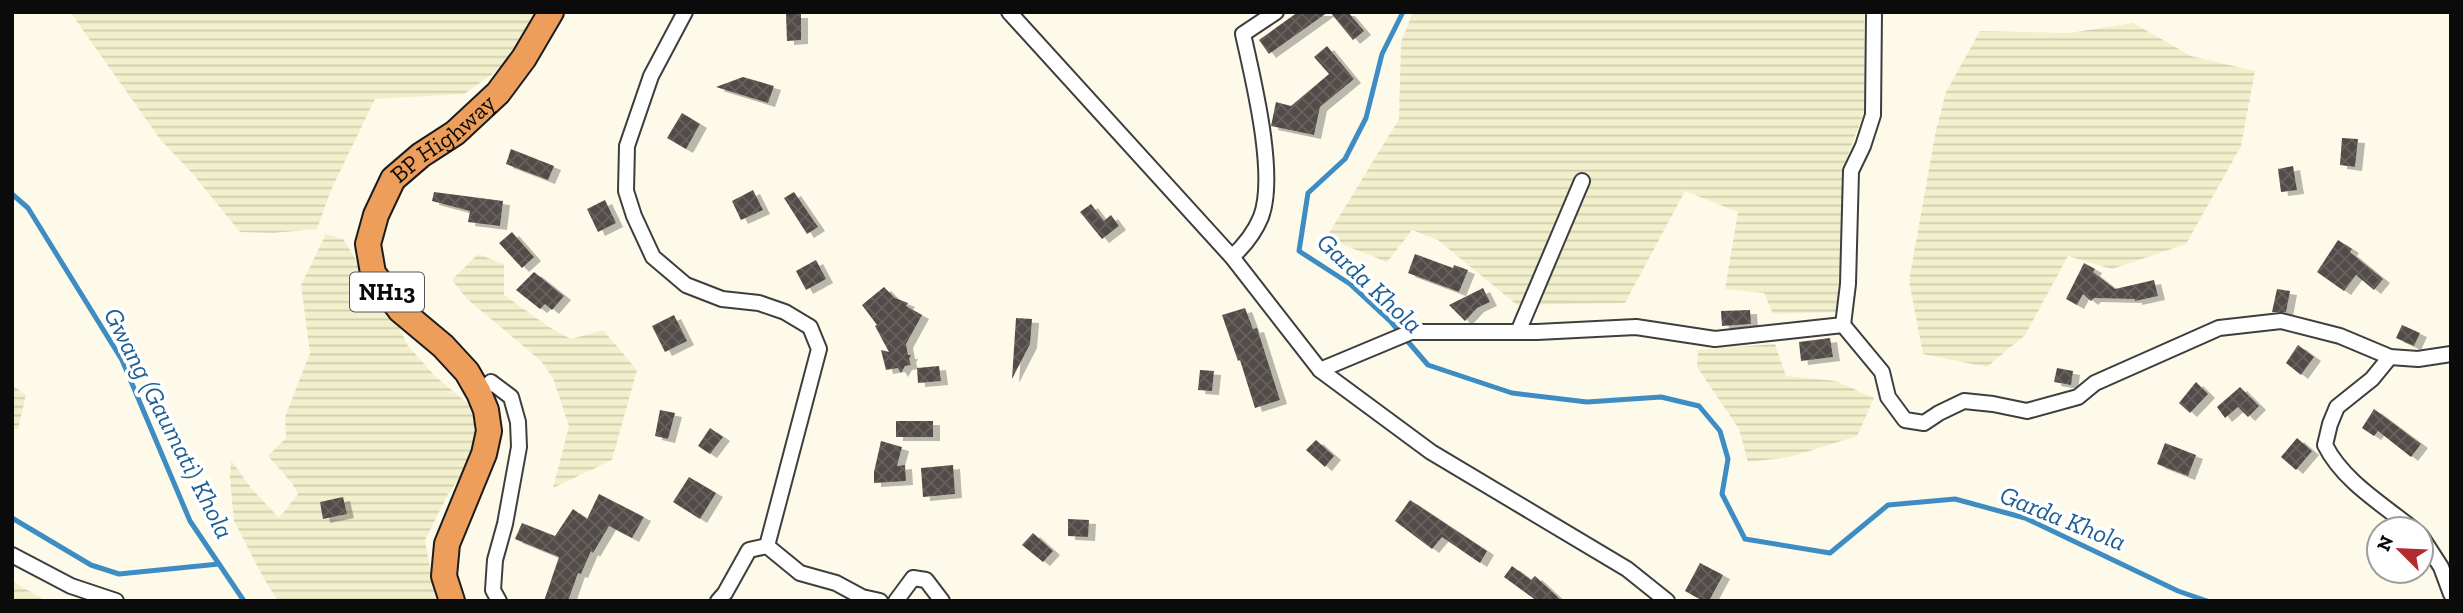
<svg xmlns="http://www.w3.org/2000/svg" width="2463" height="613" viewBox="0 0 2463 613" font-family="'Zilla Slab',serif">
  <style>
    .farmland { fill: url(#farmland-rules) }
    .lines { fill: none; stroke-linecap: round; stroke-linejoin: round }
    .stream { stroke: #3d8dc4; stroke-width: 5 }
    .building { fill: url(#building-cross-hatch); filter: url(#shadow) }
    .street-casing { stroke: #3e3e3e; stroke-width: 18 }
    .highway-casing { stroke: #1c1c1c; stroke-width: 28 }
    .street { stroke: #fff; stroke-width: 14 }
    .highway { stroke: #ec9e5a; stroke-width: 24 }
    .labels { text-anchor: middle; stroke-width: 7; stroke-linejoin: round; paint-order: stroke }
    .shield { fill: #fff; stroke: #545454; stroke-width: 2 }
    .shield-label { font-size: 23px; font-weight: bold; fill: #0b0b0b }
    .street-label { font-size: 24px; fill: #0b0b0b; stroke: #fff }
    .water-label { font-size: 26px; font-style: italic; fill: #1c5e94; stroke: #fff }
  </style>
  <defs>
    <pattern id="farmland-rules" width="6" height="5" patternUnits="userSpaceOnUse" patternTransform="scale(1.75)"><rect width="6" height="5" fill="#f2efcc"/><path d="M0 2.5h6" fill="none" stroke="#ceccae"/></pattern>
    <pattern id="building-cross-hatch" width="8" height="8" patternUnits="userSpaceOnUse" patternTransform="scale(1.75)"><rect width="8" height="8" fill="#524c48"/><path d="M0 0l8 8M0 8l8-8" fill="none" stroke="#66615e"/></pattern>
    <filter id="shadow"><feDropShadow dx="7" dy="4" stdDeviation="0" flood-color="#0004"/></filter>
  </defs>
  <rect width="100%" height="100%" fill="#fefae9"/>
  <!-- farmland -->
  <g class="farmland">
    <polygon points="70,12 560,12 514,59 464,94 375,99 331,190 317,229 273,233 240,232 192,173 160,139"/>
    <polygon points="1413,12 1864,12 1865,110 1844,165 1838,312 1773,314 1764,293 1725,289 1738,212 1685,191 1625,303 1517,305 1438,240 1412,230 1387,262 1326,238 1399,119 1401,42"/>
    <polygon points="2133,23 2191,56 2255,71 2241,146 2186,244 2112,269 2068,256 2025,335 1987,367 1923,354 1909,281 1936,130 1946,92 1980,31 2070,33"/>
    <polygon points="326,234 343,239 362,269 380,289 408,346 435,376 473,408 477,453 448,494 425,540 436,601 278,601 263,577 234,521 230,479 231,460 251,488 279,518 298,494 292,483 268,456 286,438 285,417 310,353 301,285"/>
    <polygon points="478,254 504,264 504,295 549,327 571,339 603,330 637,370 612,460 553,488 569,426 553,378 541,361 466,298 452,280"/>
    <polygon points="1775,344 1786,376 1836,381 1874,398 1857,436 1790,457 1748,462 1739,429 1697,367 1698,350"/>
    <polygon points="12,385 26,395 18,429 12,429"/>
    <polygon points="12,581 46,601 12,601"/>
  </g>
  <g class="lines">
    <!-- stream -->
    <g class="stream">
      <polyline points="1403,12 1382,54 1366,118 1345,159 1308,193 1299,251 1350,284 1391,322 1428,365 1512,393 1587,402 1661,397 1699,406 1720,431 1728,459 1722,494 1745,539 1830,553 1888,505 1955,499 2025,518 2178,591 2207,601"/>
      <polyline points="12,194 28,208 122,360 190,521 244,601"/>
      <polyline points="12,518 91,565 119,574 219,564"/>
    </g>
  </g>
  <!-- building -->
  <g class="building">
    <polygon points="1298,12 1328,12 1269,54 1259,40"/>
    <polygon points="1330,12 1348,12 1364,31 1353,40"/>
    <polygon points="786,14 801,14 801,40 787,41"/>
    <polygon points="1327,46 1354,79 1320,107 1314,135 1271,126 1276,102 1291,106 1329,74 1314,57"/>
    <polygon points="743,77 774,86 768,103 716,87"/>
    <polygon points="682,113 700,124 686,149 667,138"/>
    <polygon points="2342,138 2358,139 2355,167 2340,165"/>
    <polygon points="511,149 554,166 548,180 506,164"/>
    <polygon points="2293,166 2297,190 2281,192 2278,169"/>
    <polygon points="753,190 763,210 741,220 732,201"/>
    <polygon points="434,192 503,201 500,226 468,222 470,211 432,201"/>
    <polygon points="794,192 818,227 807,234 784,198"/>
    <polygon points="605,200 616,223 598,232 587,209"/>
    <polygon points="1091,204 1104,221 1111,215 1119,226 1102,239 1080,212"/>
    <polygon points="512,232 534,257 522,268 499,243"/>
    <polygon points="2338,240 2352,249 2350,252 2383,279 2374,290 2356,275 2344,291 2317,272"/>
    <polygon points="1415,254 1453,268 1454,265 1468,270 1459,292 1408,273"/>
    <polygon points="816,260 826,279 806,290 796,271"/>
    <polygon points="2084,263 2095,269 2093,272 2115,289 2154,280 2158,296 2135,301 2135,299 2094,298 2091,301 2083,294 2077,305 2066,299"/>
    <polygon points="534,272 564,296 552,310 545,304 540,309 516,290"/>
    <polygon points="884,287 895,298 908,303 906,306 922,315 906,344 908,355 911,355 909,359 911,365 905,366 901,373 898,368 886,370 881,350 889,352 875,326 877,325 862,305"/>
    <polygon points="1483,288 1490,302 1477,308 1465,321 1449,305"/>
    <polygon points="2277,289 2290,291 2286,312 2272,312"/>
    <polygon points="1245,308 1253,329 1257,328 1280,400 1255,408 1240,360 1238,361 1222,315"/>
    <polygon points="1750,310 1751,324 1722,326 1721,311"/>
    <polygon points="674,315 687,341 665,352 652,326"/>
    <polygon points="1016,318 1032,319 1030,344 1012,379"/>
    <polygon points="2402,325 2420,333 2414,346 2396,338"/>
    <polygon points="1830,338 1833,357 1801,361 1799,342"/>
    <polygon points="2298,345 2314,357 2301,375 2286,363"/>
    <polygon points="939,366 941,381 918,383 917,368"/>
    <polygon points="2057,368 2073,371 2071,385 2054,382"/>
    <polygon points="1200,370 1214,371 1212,391 1198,390"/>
    <polygon points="2196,382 2208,394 2190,413 2179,403"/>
    <polygon points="2240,387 2259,406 2248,417 2238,407 2225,418 2217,407"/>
    <polygon points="2374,409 2421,444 2411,457 2378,431 2374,436 2362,428"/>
    <polygon points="660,410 675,413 668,439 655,436"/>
    <rect x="896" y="421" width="37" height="16"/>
    <polygon points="710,428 723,437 710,454 698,446"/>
    <polygon points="2297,438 2312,451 2296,470 2281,457"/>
    <polygon points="1316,440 1334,456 1325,467 1306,450"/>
    <polygon points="881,441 902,447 897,466 905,465 906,481 874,483 874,472"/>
    <polygon points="2165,443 2196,455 2188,476 2157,464"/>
    <polygon points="953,465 955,494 923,497 921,468"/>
    <polygon points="689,477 716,493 700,519 673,502"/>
    <polygon points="599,494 644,517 632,538 609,526 593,553 591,551 581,574 578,573 568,601 544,601 559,557 515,539 522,523 555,536 573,509 587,519"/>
    <polygon points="343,497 347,514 323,519 320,502"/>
    <polygon points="1410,500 1487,551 1480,563 1442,537 1432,549 1395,521"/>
    <polygon points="1068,519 1089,520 1088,537 1068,536"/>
    <polygon points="1033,533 1053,551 1043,562 1022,545"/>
    <polygon points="1700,563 1723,575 1709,601 1703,601 1685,591"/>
    <polygon points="1512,566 1531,580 1535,576 1562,601 1537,601 1504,577"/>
  </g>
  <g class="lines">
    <defs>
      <g id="street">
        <polyline points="685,12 651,76 627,146 626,191 634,216 653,257 686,285 722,299 759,303 785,312 810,327 819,349 767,546 749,550 725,593 718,601"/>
        <polyline points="1009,12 1232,257 1320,370"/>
        <path d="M1232,257C1245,245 1254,234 1261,217C1277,175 1253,79 1243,34L1276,12"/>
        <polyline points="1843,325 1848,284 1851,171 1863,146 1873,115 1874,12"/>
        <polyline points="1518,332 1582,181"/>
        <path d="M2390,357L2372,379L2337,407L2330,424L2325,445C2343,481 2382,504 2413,529"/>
        <polyline points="479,393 491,382 511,397 518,422 519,447 505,524 495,560 493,590 499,601"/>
        <polyline points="2421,536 2441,567 2451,594"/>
        <polyline points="767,546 800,573 836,583 862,597 880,601"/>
        <polyline points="12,555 71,586 116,601"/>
        <polyline points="896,601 913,578 926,580 942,601"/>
        <polyline points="1667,601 1627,569 1431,452 1320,370 1411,332 1537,332 1636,327 1715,339 1843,325 1882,372 1888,397 1905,420 1924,423 1939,413 1964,401 1993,404 2027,411 2078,397 2095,383 2219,328 2281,321 2340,336 2390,357 2418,359 2451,354"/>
      </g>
      <g id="highway">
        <path id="s1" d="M452,601L444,576L447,544L484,454L489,431L486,410L479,393L467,372L443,346L400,310L373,273L368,244L376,215L393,179L421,155L455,133L498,93L524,58L551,12"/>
      </g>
    </defs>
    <!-- street casing -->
    <use href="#street" class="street-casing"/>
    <!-- highway casing -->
    <use href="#highway" class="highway-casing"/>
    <!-- street -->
    <use href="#street" class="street"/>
    <!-- highway -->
    <use href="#highway" class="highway"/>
  </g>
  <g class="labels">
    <!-- shield labels -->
    <rect class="shield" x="350" y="272.5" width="74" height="39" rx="5"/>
    <g class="shield-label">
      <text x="387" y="300">NH13</text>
    </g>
    <!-- street labels -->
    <g class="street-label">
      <text dy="8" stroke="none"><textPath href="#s1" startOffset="544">BP Highway</textPath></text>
    </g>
    <!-- water labels -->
    <g class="water-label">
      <text transform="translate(1370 283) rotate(43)" y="9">Garda Khola</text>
      <text transform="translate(169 423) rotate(63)" y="9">Gwang (Gaumati) Khola</text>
      <text transform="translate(2063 518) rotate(22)" y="9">Garda Khola</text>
    </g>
  </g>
  <!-- border -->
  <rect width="2463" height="613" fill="none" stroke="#0b0b0b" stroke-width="28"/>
  <!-- north arrow -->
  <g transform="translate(2400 550) rotate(294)"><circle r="33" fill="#ffffff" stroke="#9d9d9d" stroke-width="2"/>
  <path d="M0-5L12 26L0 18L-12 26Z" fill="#b12c31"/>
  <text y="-10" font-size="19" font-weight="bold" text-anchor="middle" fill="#0b0b0b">N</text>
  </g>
</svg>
